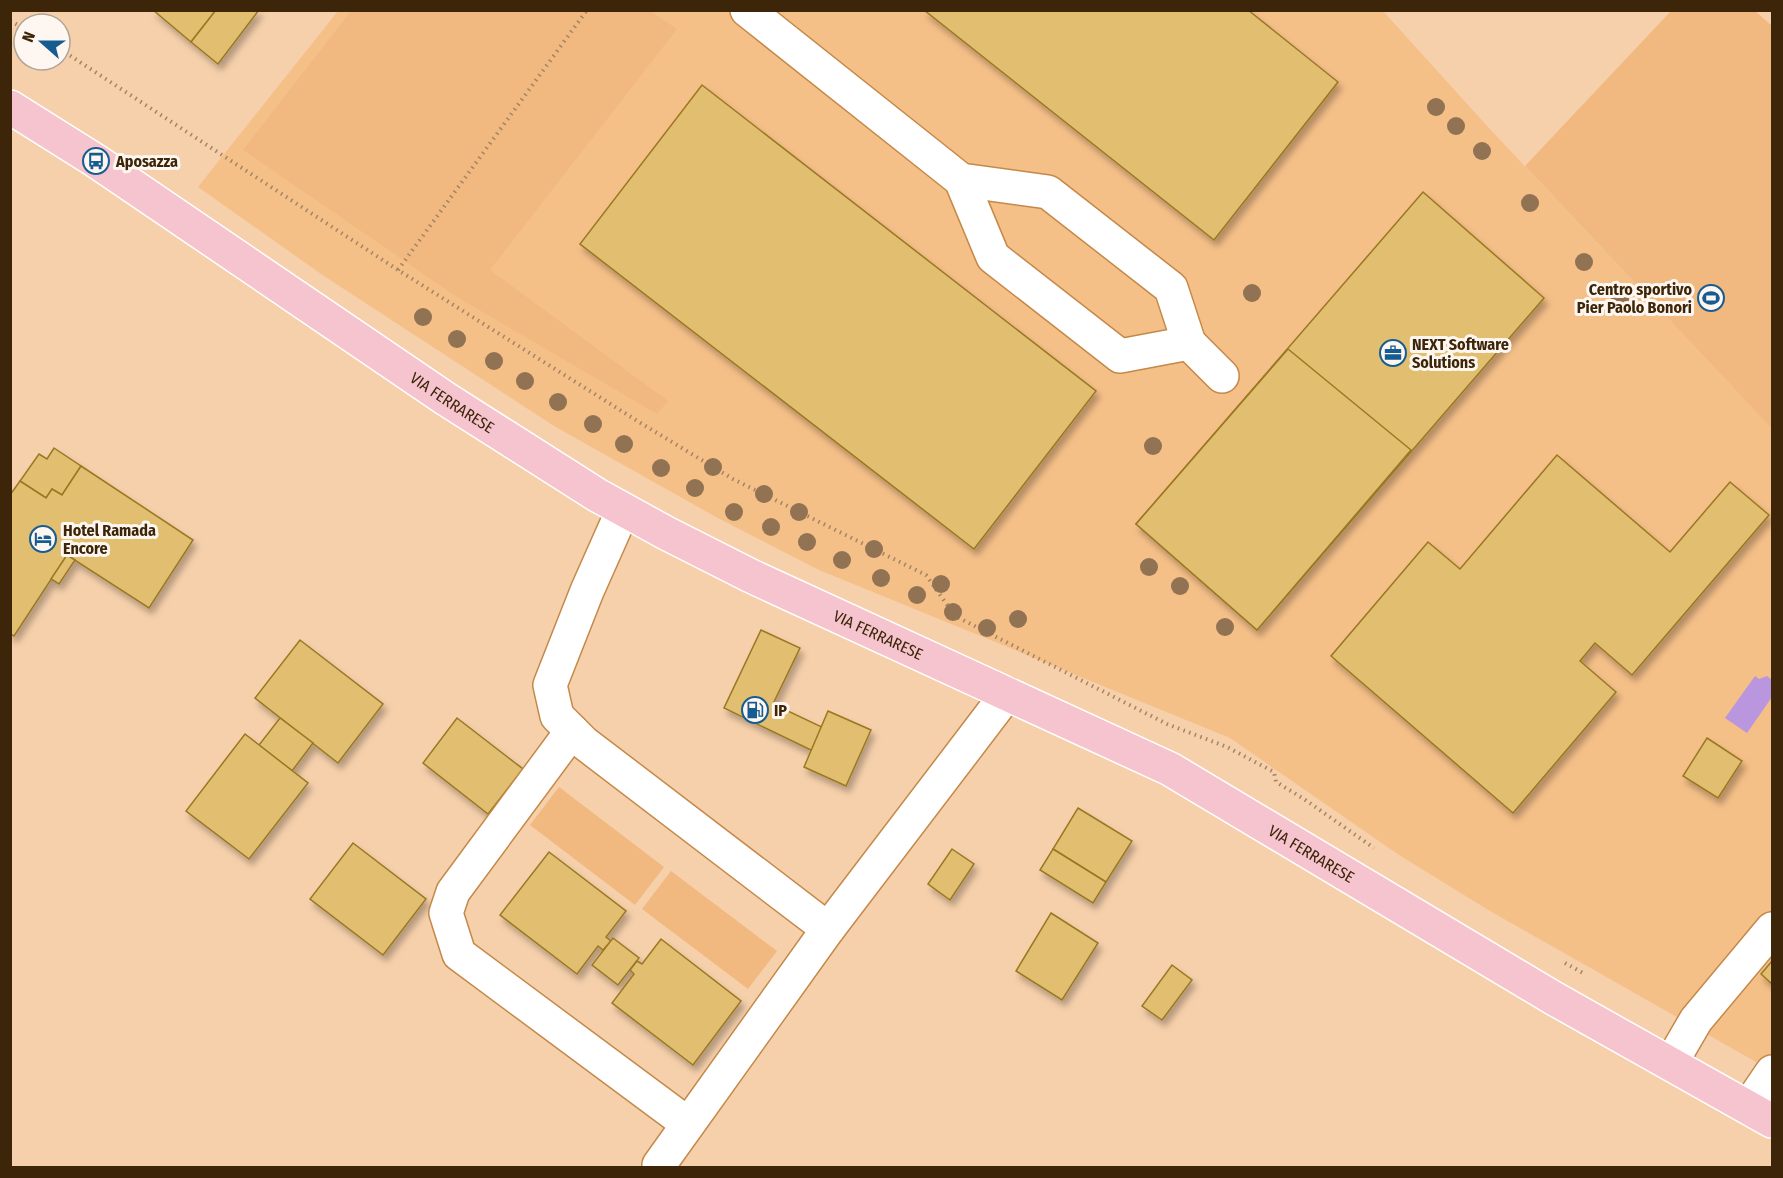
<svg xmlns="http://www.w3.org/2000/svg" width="1783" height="1178" viewBox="0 0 1783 1178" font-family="'Fira Sans Condensed',sans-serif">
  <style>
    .built { fill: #f5bf88 }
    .green { fill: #f1b97f }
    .water { fill: #b996dd }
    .building { fill: #e1be6f; stroke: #997822; stroke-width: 1.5; filter: url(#shadow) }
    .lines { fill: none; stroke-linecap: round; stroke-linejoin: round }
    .minor-casing { stroke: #c48949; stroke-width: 36 }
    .major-casing { stroke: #fff; stroke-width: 36 }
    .path { stroke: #a48463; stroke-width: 4; stroke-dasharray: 1.5 4.5; stroke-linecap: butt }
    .minor { stroke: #fff; stroke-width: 33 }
    .major { stroke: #f6c4ce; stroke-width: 33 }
    .tree { fill: #917252 }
    .labels { text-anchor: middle; stroke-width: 6; stroke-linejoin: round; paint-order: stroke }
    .poi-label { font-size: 16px; font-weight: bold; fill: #3d2509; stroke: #fef7f1; text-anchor: start }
    .street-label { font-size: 16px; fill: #3d2509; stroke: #fef7f1 }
  </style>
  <defs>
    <filter id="shadow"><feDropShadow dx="3.5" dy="6" stdDeviation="3" flood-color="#0004"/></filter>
  </defs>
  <rect width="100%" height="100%" fill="#f6d0ab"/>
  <!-- built -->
  <polygon class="built" points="338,11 1383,11 1488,127 1772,429 1772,1071 1490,911 1399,855 1230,738 819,570 716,517 554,426 324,276 198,187"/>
  <!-- green -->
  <g class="green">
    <polygon points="1672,10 1755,11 1772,26 1772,429 1525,166"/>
    <polygon points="351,11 650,11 677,29 490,270 668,401 657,414 457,297 243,150"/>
    <polygon points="559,787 664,867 635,905 530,825"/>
    <polygon points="671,871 777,951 748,989 642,909"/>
  </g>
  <!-- water -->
  <polygon class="water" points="1755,676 1759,679 1767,676 1772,680 1772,697 1747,733 1725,718"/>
  <!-- building -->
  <g class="building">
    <polygon points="153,10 216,10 191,42"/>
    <polygon points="216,10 259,10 218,64 191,42"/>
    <polygon points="924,10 1248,10 1338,82 1214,240"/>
    <polygon points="702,85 1096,391 974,549 580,244"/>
    <polygon points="1423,192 1544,298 1257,630 1136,524"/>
    <polygon points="1288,349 1411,450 1257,630 1136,524"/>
    <polygon points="54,448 81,466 62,495 52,489 46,498 20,481 39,454 47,459"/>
    <polygon points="1557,455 1670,552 1730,482 1769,515 1632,675 1595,643 1580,661 1616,692 1513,813 1331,656 1428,542 1460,569"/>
    <polygon points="81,466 193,540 149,608 67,555 14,636 10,634 10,495 20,481 46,498 52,489 62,495"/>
    <polygon points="67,555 75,560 59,584 51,579"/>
    <polygon points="761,630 800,648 773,704 826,729 815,752 724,708"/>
    <polygon points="300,640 383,704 338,763 255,698"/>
    <polygon points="828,711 871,730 846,786 804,767"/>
    <polygon points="280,718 313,743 292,771 259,745"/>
    <polygon points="457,718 523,769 488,814 423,763"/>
    <polygon points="245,734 308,783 249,859 186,811"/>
    <polygon points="1707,738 1742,761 1718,798 1683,776"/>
    <polygon points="1078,808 1132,841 1106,882 1053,849"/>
    <polygon points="353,843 426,899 383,955 310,899"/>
    <polygon points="952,849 974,864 950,900 928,884"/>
    <polygon points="1053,849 1106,882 1093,903 1040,870"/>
    <polygon points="549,852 626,911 606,937 611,941 603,950 598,946 577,974 500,915"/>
    <polygon points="1051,913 1098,943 1062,1000 1016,971"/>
    <polygon points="613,938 639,958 618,985 592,965"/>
    <polygon points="661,939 741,1001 693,1065 612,1003 634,974 630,970 637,961 642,964"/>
    <polygon points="1772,961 1772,984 1761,974"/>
    <polygon points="1172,965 1192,980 1162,1020 1142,1006"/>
  </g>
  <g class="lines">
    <defs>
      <g id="minor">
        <polyline points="747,10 961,180 993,257 1120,356 1189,343 1171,288 1048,192 961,180"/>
        <polyline points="1189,343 1222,376"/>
        <polyline points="623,510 587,591 550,685 557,716 583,742 828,929"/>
        <polyline points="572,731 453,892 446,913 459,954 688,1124"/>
        <polyline points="1671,1063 1696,1020 1772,929"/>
        <polyline points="1755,1097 1772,1072"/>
        <polyline points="659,1165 828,929 1007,694"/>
      </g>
      <g id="major">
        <path id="s1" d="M10,107L96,161L446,399L597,495L666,533L751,576L1170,769L1555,999L1772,1121"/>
      </g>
    </defs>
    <!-- minor casing -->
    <use href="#minor" class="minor-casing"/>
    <!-- major casing -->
    <use href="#major" class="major-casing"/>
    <!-- path -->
    <g class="path">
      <polyline points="10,21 24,28"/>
      <polyline points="60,49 398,270 639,422 733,479 926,575 955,616 1167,724 1227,747 1274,772 1276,782 1304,799 1374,848"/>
      <polyline points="398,270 587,10"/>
      <polyline points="1565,963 1585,974"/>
    </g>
    <!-- minor -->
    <use href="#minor" class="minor"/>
    <!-- major -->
    <use href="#major" class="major"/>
  </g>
  <!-- trees -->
  <g class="tree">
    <circle cx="1436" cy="107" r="9"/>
    <circle cx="1456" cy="126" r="9"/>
    <circle cx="1482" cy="151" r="9"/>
    <circle cx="1530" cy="203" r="9"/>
    <circle cx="1584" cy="262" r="9"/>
    <circle cx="1252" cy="293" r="9"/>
    <circle cx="1620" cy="299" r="9"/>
    <circle cx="423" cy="317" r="9"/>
    <circle cx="457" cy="339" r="9"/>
    <circle cx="494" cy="361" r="9"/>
    <circle cx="525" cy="381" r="9"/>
    <circle cx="558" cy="402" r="9"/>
    <circle cx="593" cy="424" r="9"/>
    <circle cx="624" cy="444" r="9"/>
    <circle cx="1153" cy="446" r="9"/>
    <circle cx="713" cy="467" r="9"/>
    <circle cx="661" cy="468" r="9"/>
    <circle cx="695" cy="488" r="9"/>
    <circle cx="764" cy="494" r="9"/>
    <circle cx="734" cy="512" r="9"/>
    <circle cx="799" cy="512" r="9"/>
    <circle cx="771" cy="527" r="9"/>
    <circle cx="807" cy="542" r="9"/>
    <circle cx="874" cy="549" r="9"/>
    <circle cx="842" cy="560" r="9"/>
    <circle cx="1149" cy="567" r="9"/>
    <circle cx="881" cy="578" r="9"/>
    <circle cx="941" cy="584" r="9"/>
    <circle cx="1180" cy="586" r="9"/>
    <circle cx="917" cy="595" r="9"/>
    <circle cx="953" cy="612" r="9"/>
    <circle cx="1018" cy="619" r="9"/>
    <circle cx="1225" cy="627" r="9"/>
    <circle cx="987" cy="628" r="9"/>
  </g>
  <!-- icons -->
  <defs>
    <symbol id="bus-ring" viewBox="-11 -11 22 22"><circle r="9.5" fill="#fef7f1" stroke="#175c91" stroke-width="1.5"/><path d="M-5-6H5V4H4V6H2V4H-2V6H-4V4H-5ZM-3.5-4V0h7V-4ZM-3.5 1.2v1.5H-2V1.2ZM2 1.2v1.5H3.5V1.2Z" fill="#175c91"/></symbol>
    <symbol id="stadium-ring" viewBox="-11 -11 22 22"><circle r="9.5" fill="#fef7f1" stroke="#175c91" stroke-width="1.5"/><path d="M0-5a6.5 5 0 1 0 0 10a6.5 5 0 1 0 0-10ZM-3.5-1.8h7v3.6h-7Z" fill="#175c91"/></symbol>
    <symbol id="office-ring" viewBox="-11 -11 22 22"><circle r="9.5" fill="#fef7f1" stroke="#175c91" stroke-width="1.5"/><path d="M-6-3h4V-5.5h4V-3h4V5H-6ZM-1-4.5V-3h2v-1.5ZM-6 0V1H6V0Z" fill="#175c91"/></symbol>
    <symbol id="hotel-ring" viewBox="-11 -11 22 22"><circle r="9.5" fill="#fef7f1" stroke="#175c91" stroke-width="1.5"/><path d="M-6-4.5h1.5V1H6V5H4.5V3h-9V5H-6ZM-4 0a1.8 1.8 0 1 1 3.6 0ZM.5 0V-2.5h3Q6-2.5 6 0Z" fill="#175c91"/></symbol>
    <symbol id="fuel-ring" viewBox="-11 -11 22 22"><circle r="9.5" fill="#fef7f1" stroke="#175c91" stroke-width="1.5"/><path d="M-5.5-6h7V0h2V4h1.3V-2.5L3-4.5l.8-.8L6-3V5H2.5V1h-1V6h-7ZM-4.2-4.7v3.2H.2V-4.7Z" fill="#175c91"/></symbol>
  </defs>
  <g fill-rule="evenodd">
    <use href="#bus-ring" x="81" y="146" width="30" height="30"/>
    <use href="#stadium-ring" x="1696" y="283" width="30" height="30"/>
    <use href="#office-ring" x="1378" y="338" width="30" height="30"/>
    <use href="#hotel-ring" x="28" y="524" width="30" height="30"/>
    <use href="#fuel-ring" x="740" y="695" width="30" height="30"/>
  </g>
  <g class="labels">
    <!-- poi labels -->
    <g class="poi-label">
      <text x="116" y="167">Aposazza</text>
      <text x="1692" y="295" text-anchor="end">Centro sportivo<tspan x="1692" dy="18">Pier Paolo Bonori</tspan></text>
      <text x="1412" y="350">NEXT Software<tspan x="1412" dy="18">Solutions</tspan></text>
      <text x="63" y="536">Hotel Ramada<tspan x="63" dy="18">Encore</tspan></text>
      <text x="774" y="716">IP</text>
    </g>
    <!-- street labels -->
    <g class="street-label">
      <text dy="6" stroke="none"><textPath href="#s1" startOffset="532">VIA FERRARESE</textPath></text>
      <text dy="6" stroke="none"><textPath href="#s1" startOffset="1018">VIA FERRARESE</textPath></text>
      <text dy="6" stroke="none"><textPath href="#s1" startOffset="1504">VIA FERRARESE</textPath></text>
    </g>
  </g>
  <!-- border -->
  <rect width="1783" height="1178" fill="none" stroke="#3d2509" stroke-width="24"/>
  <!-- north arrow -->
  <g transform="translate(42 42) rotate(291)"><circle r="28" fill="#fef7f1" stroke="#b1a394" stroke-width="1.5"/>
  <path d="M0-4.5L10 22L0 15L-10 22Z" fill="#175c91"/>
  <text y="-9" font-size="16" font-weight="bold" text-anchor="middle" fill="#3d2509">N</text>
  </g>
</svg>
